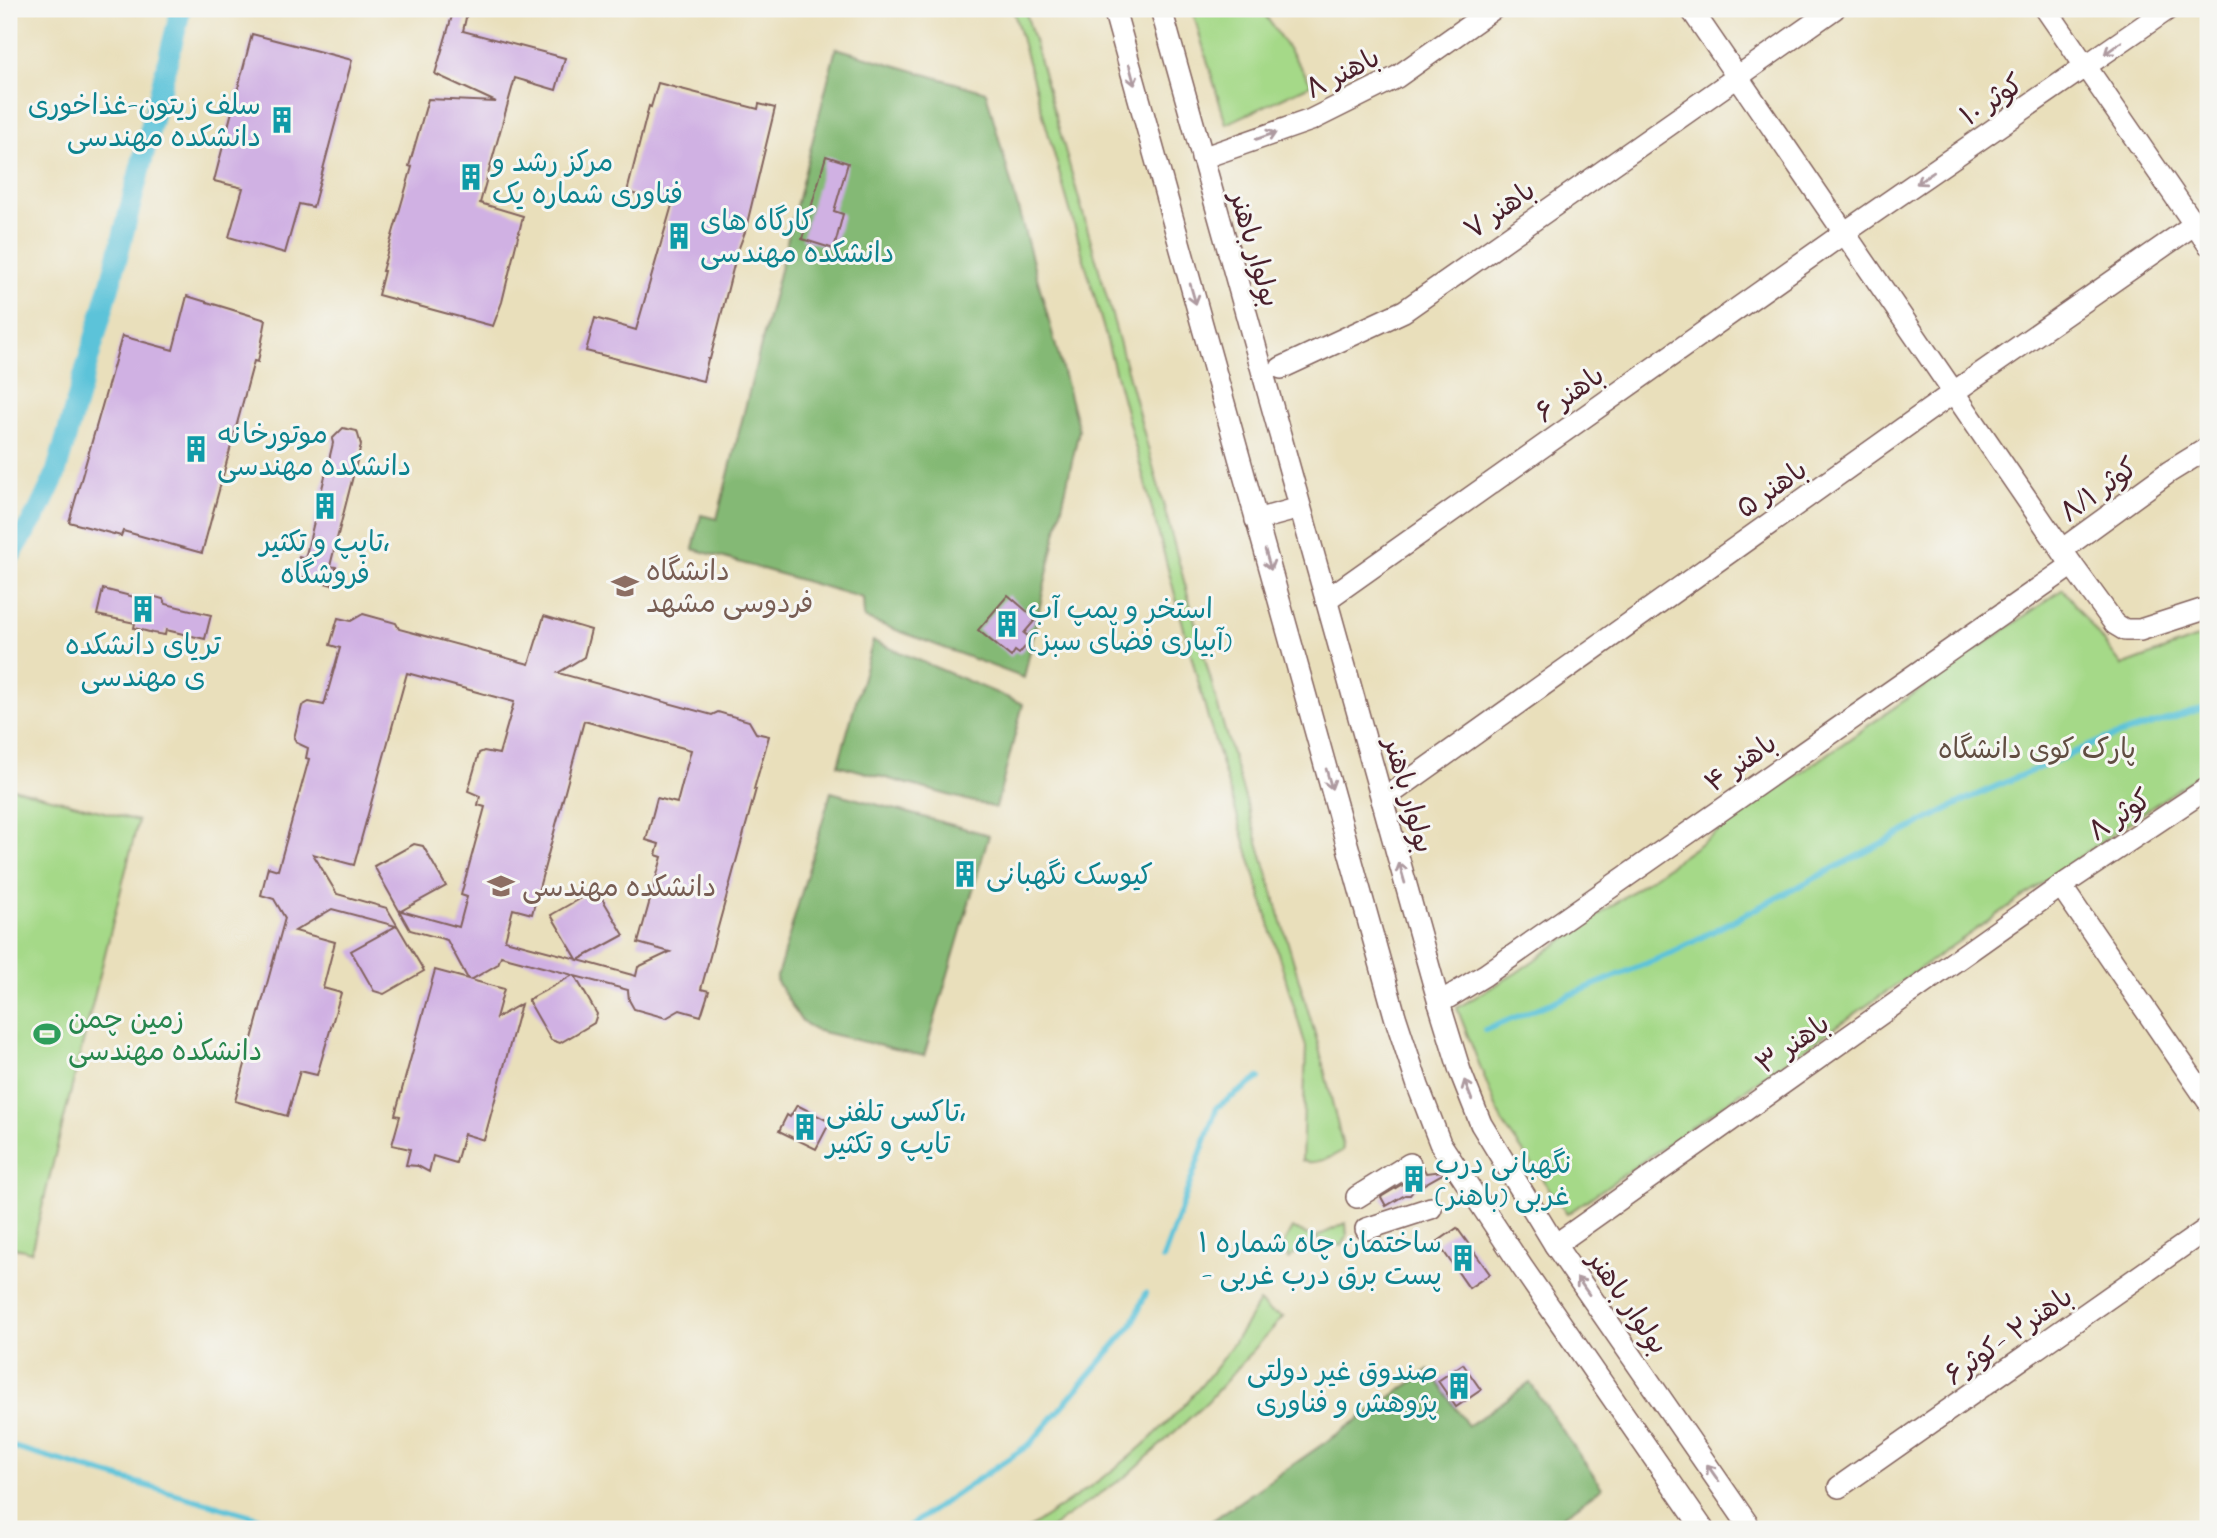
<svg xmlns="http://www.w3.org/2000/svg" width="2217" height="1538" viewBox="0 0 2217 1538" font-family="'Indie Flower','Playpen Sans Arabic',sans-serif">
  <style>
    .green { fill: #a5d988; stroke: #787c5a; stroke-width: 2 }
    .forest { fill: #84b974; stroke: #676c50; stroke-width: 2 }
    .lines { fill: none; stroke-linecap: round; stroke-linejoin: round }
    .stream { stroke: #5cc3d9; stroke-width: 6 }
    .canal { stroke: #5cc3d9; stroke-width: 21 }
    .building { fill: #d0b1e3; fill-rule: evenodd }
    .minor-casing { stroke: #82625d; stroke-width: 24 }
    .minor { stroke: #fff; stroke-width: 21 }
    .oneway { stroke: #ae9aa0 }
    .labels { text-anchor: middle; stroke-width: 6; stroke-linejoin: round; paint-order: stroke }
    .street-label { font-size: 28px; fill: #4a1f2b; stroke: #f6f6f2 }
    .culture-label { font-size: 28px; fill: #0d838f; stroke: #f6f6f2; text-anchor: start }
    .education-label { font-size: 28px; fill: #785e54; stroke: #f6f6f2; text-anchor: start }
    .park-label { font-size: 28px; fill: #614e42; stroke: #f6f6f2 }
    .leisure-label { font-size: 28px; fill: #27864d; stroke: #f6f6f2; text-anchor: start }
  </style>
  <rect width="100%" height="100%" fill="#f6f6f2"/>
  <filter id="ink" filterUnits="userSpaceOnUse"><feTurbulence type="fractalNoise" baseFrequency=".0143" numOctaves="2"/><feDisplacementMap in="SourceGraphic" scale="14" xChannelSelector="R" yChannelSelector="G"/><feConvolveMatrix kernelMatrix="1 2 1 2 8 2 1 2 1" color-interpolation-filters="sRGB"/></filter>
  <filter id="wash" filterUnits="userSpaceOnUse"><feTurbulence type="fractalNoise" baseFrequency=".00686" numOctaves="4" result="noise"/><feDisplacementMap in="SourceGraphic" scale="28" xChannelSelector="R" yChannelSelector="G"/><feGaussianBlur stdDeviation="1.57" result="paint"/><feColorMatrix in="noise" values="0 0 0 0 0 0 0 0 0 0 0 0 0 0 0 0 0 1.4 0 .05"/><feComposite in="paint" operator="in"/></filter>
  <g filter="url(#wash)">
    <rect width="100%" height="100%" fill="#e9dfbb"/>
    <!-- green -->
    <g class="green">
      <path d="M1013,9H1025L1115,326L1220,714L1318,1044L1343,1147L1342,1151C1330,1158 1316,1165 1302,1161L1306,1047L1208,718L1104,330Z"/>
      <polygon points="1192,9 1261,9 1312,84 1226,124"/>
      <polygon points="2063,589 2122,666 2208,634 2208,768 1567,1214 1502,1122 1457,1008 1516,973"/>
      <polygon points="9,787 138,821 31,1252 9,1246"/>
      <polygon points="1346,1223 1347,1237 1342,1246 1314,1238 1288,1259 1284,1243 1292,1228 1314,1238"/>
      <path d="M1259,1302L1270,1312L1283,1317L1208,1401L1129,1474L1049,1529H1028C1063,1505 1100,1482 1133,1454C1184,1411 1226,1360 1259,1302Z"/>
    </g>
    <!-- forest -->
    <g class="forest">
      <polygon points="836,48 986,92 1079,430 1024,678 864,618 863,598 693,549 701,515 717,519"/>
      <polygon points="873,641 1023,704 996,808 838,765"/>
      <polygon points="831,792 989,835 924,1056 814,1030 800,1019 776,980"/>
      <polygon points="1430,1370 1468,1426 1530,1383 1602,1488 1545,1529 1200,1529"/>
    </g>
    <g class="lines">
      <!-- stream -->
      <g class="stream">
        <polyline points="1485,1030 1667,955 1967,799 2105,739 2208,707"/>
        <polyline points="1163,1259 1217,1107 1259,1078"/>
        <polyline points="9,1446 297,1529"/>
        <polyline points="905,1529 1030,1444 1132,1325 1146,1293"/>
      </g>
      <!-- canal -->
      <polyline class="canal" points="9,558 39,510 55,476 112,278 181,9"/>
    </g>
    <g id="blocks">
      <!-- building -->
      <g class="building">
        <polygon points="454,9 468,9 463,31 565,58 556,90 515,78 480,203 523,216 502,302 493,326 378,295 384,271 382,271 412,167 409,166 428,99 496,102 435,74"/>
        <polygon points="252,34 352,60 313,207 299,204 285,253 229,237 243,188 214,181"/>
        <polygon points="658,83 758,109 759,104 775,108 745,232 737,253 710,359 708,359 703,381 586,351 595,318 636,330 672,205 627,192 649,106 651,107"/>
        <polygon points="826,156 848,163 834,211 843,214 834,249 802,239"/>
        <polygon points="187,296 266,320 258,362 254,361 202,553 123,531 121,536 69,522 122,336 173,350"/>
        <polygon points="343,428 357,431 361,445 330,566 336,567 332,585 295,575 299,557 305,559 333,443 332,439"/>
        <polygon points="103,589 146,600 152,596 163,599 166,604 211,615 205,639 166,630 165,635 153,633 134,628 135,623 97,615"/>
        <polygon points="1008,595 1036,619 1024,633 1032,639 1019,654 1015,651 1011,657 978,630"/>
        <path d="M363,614L396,623L399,629L529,664L544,616L591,630L584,657L558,673L712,715L718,712L749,721L756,733L769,736L754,789H756L701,989L709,991L701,1016L680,1010L666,1018L634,1009L629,1000L628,990L575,976L597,1014L594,1023L560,1043L551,1040L528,1000L573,975L501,956L498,964L471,980L504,989L496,1018L521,1004L484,1140L464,1134L456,1163L433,1156L429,1172L418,1166L406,1165L410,1149L392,1145L400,1116L395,1115L435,970L468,979L447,940L410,930L374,866L414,844L423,846L446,886L401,911L459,927L467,897L461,895L485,807L478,805L480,796L468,791L479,753L484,751L499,754L514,702L407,673L354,865L313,854L337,894L387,908L424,971L384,994L374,991L351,951L396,926L332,909L295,931L335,942L323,988L341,993L317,1075L300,1071L287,1116L235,1101L285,918L274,899L261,895L268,867L278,870L309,759L306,758L308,748L297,743L294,738L302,706L309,702L324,705L340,648L330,645L338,618L351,621ZM584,721L691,750L677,803L657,798L646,840L659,844L656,855L662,857L638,943L670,952L638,967L636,976L578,960L624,935L600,895L591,892L551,915L577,959L505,940L513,909L532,914Z"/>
        <polygon points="797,1105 830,1122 816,1149 779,1131 787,1115 790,1117"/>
        <polygon points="1423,1167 1426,1173 1443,1171 1444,1173 1414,1190 1410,1195 1405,1195 1386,1206 1381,1197 1417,1175"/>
        <polygon points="1457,1228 1490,1274 1469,1288 1437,1242"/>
        <polygon points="1463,1364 1481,1390 1456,1407 1438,1381"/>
      </g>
    </g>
  </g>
  <g filter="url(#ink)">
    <use href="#blocks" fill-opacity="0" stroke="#82625d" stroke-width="2"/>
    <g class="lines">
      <defs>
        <g id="minor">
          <polyline points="1114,9 1395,1016 1418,1086 1440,1143 1522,1267 1703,1529"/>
          <polyline points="1161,9 1439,1003 1460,1071 1481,1124 1555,1245 1751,1529"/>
          <polyline points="1691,9 2072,565 2115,624 2125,630 2140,630 2208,608"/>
          <polyline points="2046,9 2208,244"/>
          <polyline points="1202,158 1311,120 1397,77 1493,9"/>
          <polyline points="1281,368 1404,311 1834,9"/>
          <polyline points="1256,520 1300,508"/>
          <polyline points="2063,549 2169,472 2208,448"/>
          <polyline points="1326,600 1844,233 2168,9"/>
          <polyline points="1382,800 1954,392 2195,224"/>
          <polyline points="2061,886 2208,1101"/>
          <polyline points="1439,1003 1485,975 2072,565"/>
          <polyline points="1357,1197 1410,1164"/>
          <polyline points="1366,1229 1431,1208"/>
          <polyline points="1555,1245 2061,886 2208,788"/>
          <polyline points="1839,1487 2208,1228"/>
        </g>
      </defs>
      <!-- minor casing -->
      <use href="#minor" class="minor-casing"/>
      <!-- minor -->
      <use href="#minor" class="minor"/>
    </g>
    <!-- one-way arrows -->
    <defs><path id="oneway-shaft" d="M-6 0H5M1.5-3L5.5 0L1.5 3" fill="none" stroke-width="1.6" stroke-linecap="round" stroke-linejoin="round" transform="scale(1.75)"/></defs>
    <g class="oneway">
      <use href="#oneway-shaft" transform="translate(2113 48) rotate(144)"/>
      <use href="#oneway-shaft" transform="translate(1132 75) rotate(75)"/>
      <use href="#oneway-shaft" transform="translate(1266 136) rotate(-19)"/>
      <use href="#oneway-shaft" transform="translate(1925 178) rotate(146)"/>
      <use href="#oneway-shaft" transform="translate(1193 294) rotate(74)"/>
      <use href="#oneway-shaft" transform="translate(1268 560) rotate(74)"/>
      <use href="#oneway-shaft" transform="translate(1329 779) rotate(74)"/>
      <use href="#oneway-shaft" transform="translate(1402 873) rotate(-106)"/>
      <use href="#oneway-shaft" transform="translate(1468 1090) rotate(-111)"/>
      <use href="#oneway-shaft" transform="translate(1583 1286) rotate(-125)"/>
      <use href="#oneway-shaft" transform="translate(1713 1473) rotate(-125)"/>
    </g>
  </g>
  <!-- icons -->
  <defs>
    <symbol id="building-bare" viewBox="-9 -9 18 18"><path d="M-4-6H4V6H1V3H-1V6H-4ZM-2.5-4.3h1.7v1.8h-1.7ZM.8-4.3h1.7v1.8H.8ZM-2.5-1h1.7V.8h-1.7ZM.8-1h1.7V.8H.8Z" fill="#0f9aa8" stroke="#f6f6f2" stroke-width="2.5" paint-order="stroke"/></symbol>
    <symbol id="university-bare" viewBox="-9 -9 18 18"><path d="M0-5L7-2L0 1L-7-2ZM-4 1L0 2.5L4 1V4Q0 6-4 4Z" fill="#8d6e63" stroke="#f6f6f2" stroke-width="2.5" paint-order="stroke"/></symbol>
    <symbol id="stadium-bare" viewBox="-9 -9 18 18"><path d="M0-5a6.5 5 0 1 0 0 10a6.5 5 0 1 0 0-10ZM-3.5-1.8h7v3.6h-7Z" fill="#2e9e5b" stroke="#f6f6f2" stroke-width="2.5" paint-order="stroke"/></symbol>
  </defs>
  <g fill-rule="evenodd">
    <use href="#building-bare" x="263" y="101" width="38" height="38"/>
    <use href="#building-bare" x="452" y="158" width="38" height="38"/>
    <use href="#building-bare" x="660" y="217" width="38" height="38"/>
    <use href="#building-bare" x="177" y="430" width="38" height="38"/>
    <use href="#building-bare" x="306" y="487" width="38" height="38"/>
    <use href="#university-bare" x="606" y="567" width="38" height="38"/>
    <use href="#building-bare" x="124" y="590" width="38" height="38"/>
    <use href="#building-bare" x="988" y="605" width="38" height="38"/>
    <use href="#building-bare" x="946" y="855" width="38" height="38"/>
    <use href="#university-bare" x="482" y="867" width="38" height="38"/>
    <use href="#stadium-bare" x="28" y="1015" width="38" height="38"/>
    <use href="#building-bare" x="786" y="1108" width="38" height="38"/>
    <use href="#building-bare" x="1395" y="1160" width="38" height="38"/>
    <use href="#building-bare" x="1444" y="1239" width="38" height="38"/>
    <use href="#building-bare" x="1440" y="1367" width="38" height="38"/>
  </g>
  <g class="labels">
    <!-- street labels -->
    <g class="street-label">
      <text transform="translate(1342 72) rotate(-27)" y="10">باهنر ۸</text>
      <text transform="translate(1991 99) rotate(-34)" y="10">کوثر ۱۰</text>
      <text transform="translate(1499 209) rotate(-35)" y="10">باهنر ۷</text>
      <text transform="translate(1256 249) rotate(74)" y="10">بولوار باهنر</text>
      <text transform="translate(1569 393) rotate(-35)" y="10">باهنر ۶</text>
      <text transform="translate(1771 488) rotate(-35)" y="10">باهنر ۵</text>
      <text transform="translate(2098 489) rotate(-36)" y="10">کوثر ۸/۱</text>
      <text transform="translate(1740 762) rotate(-35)" y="10">باهنر ۴</text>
      <text transform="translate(1410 795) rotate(74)" y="10">بولوار باهنر</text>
      <text transform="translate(2119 814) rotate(-34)" y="10">کوثر ۸</text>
      <text transform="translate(1792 1043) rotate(-35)" y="10">باهنر ۳</text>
      <text transform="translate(1629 1302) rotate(55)" y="10">بولوار باهنر</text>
      <text transform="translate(2008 1335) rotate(-35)" y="10">باهنر۲ -کوثر۶</text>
    </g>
    <!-- culture labels -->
    <g class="culture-label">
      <text x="261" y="114" text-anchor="end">سلف زیتون-غذاخوری<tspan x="261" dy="32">دانشکده مهندسی</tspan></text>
      <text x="492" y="171">مرکز رشد و<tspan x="492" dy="32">فناوری شماره یک</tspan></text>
      <text x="700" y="230">کارگاه های<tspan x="700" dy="32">دانشکده مهندسی</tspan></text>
      <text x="217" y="443">موتورخانه<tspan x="217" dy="32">دانشکده مهندسی</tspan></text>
      <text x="325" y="551" text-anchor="middle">تایپ و تکثیر،<tspan x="325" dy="32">فروشگاه</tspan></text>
      <text x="1028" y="618">استخر و پمپ آب<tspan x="1028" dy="32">(آبیاری فضای سبز)</tspan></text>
      <text x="143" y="654" text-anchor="middle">تریای دانشکده<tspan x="143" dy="32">ی مهندسی</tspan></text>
      <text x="986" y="884">کیوسک نگهبانی</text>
      <text x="826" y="1121">تاکسی تلفنی،<tspan x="826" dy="32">تایپ و تکثیر</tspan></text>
      <text x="1435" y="1173">نگهبانی درب<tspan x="1435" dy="32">غربی (باهنر)</tspan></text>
      <text x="1442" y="1252" text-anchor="end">ساختمان چاه شماره ۱<tspan x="1442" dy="32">- پست برق درب غربی</tspan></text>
      <text x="1438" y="1380" text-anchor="end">صندوق غیر دولتی<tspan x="1438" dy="32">پژوهش و فناوری</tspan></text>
    </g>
    <!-- education labels -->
    <g class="education-label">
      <text x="646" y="580">دانشگاه<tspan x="646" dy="32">فردوسی مشهد</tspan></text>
      <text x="522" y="896">دانشکده مهندسی</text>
    </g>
    <!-- park labels -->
    <g class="park-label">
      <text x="2037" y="758">پارک کوی دانشگاه</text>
    </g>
    <!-- leisure labels -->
    <g class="leisure-label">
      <text x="68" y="1028">زمین چمن<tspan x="68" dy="32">دانشکده مهندسی</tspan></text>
    </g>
  </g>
  <!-- margin -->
  <rect width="2217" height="1538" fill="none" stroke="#f6f6f2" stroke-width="35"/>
</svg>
